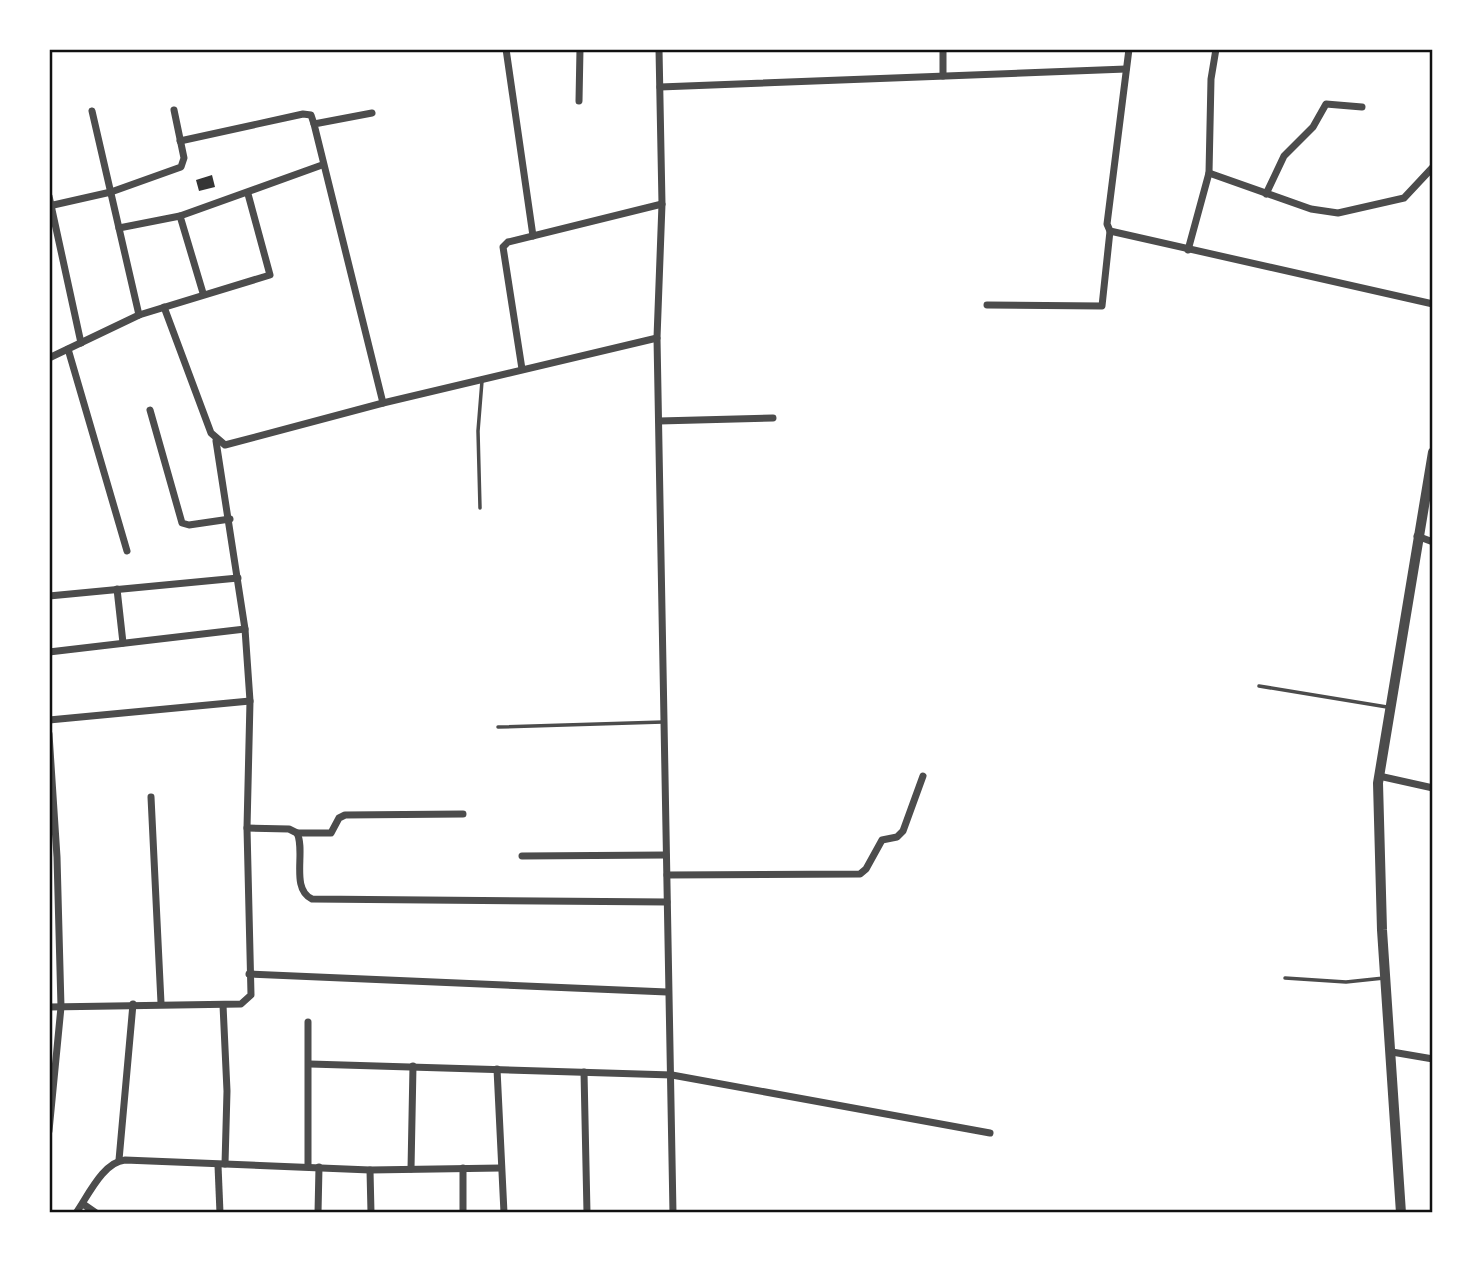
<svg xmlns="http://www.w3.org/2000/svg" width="1482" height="1262" viewBox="0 0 1482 1262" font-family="Raleway,sans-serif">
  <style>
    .building { fill: #353535 }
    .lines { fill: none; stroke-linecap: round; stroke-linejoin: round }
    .service { stroke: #4c4c4c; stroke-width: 3.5 }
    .minor { stroke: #4c4c4c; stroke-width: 7 }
    .tertiary { stroke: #4c4c4c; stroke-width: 10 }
    .neatline { fill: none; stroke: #111; stroke-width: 2.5 }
  </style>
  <rect width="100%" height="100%" fill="#fff"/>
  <!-- building -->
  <polygon class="building" points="212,175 215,187 199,191 196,180"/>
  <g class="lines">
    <!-- service -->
    <g class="service">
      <polyline points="480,508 478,431 482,381"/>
      <polyline points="1259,686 1387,707"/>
      <polyline points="498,727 663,722"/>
      <polyline points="1285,978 1346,982 1384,978"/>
    </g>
    <!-- minor -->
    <g class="minor">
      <polyline points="506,49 533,236"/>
      <polyline points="659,49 662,204 657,338 673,1213"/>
      <polyline points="943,49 943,76"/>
      <polyline points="1129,49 1107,224 1110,231 1433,304"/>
      <polyline points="660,87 1126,69"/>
      <polyline points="579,101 580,49"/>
      <polyline points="92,111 139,315"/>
      <polyline points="372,113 314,124 383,403"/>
      <polyline points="180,141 303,114 311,115 314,124"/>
      <polyline points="1209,173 1311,209 1338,213 1404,198 1433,167"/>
      <polyline points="1266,194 1284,156 1313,127 1326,104 1362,107"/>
      <polyline points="49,196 81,343"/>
      <polyline points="49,206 111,192 181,167 184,158 174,110"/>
      <polyline points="119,228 180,216"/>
      <polyline points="1188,250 1209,173 1211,79 1216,49"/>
      <polyline points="203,293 180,216 322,165"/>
      <polyline points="987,305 1102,306 1110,231"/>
      <polyline points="164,307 211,433 225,445 383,403 657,338"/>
      <polyline points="68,349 127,551"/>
      <polyline points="49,358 139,315 270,275 248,194"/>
      <polyline points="522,369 503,247 508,242 662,204"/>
      <polyline points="150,410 182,523 189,525 230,519"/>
      <polyline points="659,421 773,418"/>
      <polyline points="1417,536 1433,542"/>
      <polyline points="117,589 123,643"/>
      <polyline points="49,596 238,578"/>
      <polyline points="49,652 245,629"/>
      <polyline points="49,720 250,701"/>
      <polyline points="49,734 57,857 61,1007 49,1131"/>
      <polyline points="1379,776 1433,788"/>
      <polyline points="151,797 161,1003"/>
      <path d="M247,828L289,829L297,833C306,851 290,889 312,899L667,902"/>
      <polyline points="297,833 331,833 339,818 345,815 463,814"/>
      <polyline points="522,856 666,855"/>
      <polyline points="667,875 860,874 866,869 882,840 897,837 903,831 923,776"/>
      <polyline points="249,974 667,992"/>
      <polyline points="223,1005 227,1091 225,1164"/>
      <polyline points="49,1007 241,1004 251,995 247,828 250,701 245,629 216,441"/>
      <polyline points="1392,1052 1433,1059"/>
      <polyline points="310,1064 672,1075 990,1133"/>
      <polyline points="497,1069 504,1213"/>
      <polyline points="584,1072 587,1213"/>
      <polyline points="119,1160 133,1004"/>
      <polyline points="218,1165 220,1213"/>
      <polyline points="308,1166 308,1022"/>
      <polyline points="463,1168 463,1213"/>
      <polyline points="411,1169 413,1066"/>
      <polyline points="370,1170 371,1213"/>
      <polyline points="83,1204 96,1213"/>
      <path d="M76,1213C88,1196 103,1162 125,1160L370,1170L501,1168"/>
      <polyline points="318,1213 319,1167"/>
    </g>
    <!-- tertiary -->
    <polyline class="tertiary" points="1401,1213 1382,930 1378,783 1433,452"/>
  </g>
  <!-- border -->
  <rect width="1482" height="1262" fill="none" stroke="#ffffff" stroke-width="102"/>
  <rect x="51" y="51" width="1380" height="1160" class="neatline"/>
</svg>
